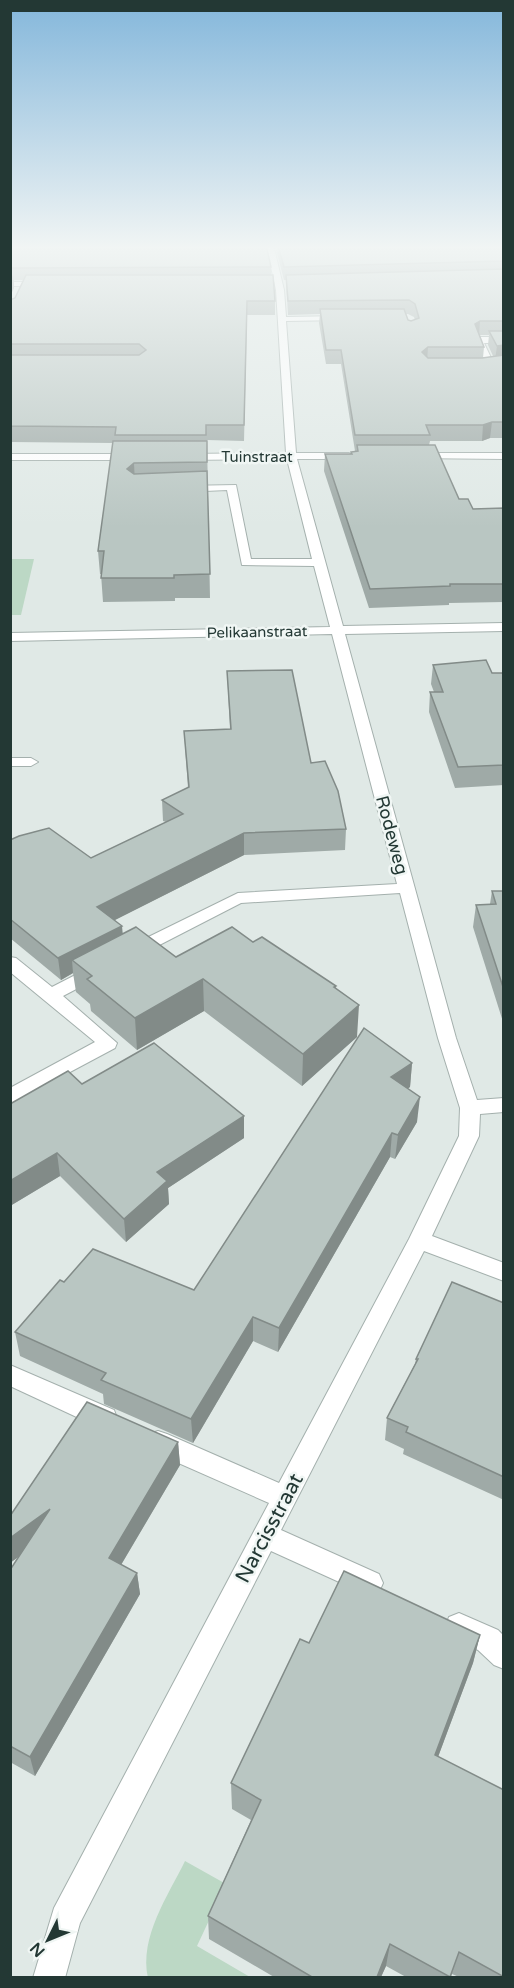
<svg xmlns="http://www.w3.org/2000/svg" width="514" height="1988" viewBox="0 0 514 1988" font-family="'Varela Round',sans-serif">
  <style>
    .green { fill: #bcd8c5 }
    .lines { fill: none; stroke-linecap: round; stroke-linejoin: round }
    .minor-casing { stroke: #a4b0ad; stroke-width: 2 }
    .minor { fill: #fff; fill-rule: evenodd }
    .wall { fill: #9faaa7; fill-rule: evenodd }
    .shaded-wall { fill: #828b88 }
    .building { fill: #b9c6c2; stroke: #828b88; stroke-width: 1.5 }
    .labels { text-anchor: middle; stroke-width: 5; stroke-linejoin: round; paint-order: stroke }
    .far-street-label { font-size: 15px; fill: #233834; stroke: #f0f6f4 }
    .street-label { font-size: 18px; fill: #233834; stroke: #f0f6f4 }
    .near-street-label { font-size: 21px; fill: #233834; stroke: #f0f6f4 }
  </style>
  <rect width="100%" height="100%" fill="#e0e9e6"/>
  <!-- green -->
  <g class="green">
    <polygon points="10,559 34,559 21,615 11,615"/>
    <path d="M185,1861L226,1884L197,1946L250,1977L148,1978C139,1937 168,1896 185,1861Z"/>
  </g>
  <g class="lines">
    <defs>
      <g id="minor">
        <polygon points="267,248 274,248 284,290 286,317 343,316 347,318 343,320 286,321 296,453 349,453 354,456 349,459 297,459 343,626 504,623 504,631 345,634 456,1038 477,1100 504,1098 504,1112 480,1114 479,1136 432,1236 504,1263 504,1281 424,1251 281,1530 379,1574 383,1583 379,1592 370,1596 271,1551 80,1923 65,1978 33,1978 54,1908 269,1503 149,1450 146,1442 149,1434 158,1431 167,1434 279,1483 409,1239 459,1136 460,1108 438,1038 400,893 241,903 138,956 126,956 123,952 126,948 238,893 397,884 332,634 10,641 10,633 330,627 314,566 242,565 227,490 183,492 178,489 183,486 236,485 251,559 312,559 287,459 184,460 179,457 184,454 286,453 276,290"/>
        <polygon points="10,282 46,282 50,284 46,286 10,286"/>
        <polygon points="504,337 504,343 484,343 494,364 487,366 475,340 479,337"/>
        <polygon points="415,453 504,453 504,459 411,458 411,454"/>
        <polygon points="10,454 136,454 141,457 136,460 10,460"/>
        <polygon points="10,758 31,758 38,762 31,766 10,766"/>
        <polygon points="10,957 16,958 52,987 89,968 101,968 104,972 101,976 63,996 117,1043 115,1048 10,1104 10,1088 95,1042 10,972"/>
        <polygon points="10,1365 114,1410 117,1418 114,1426 105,1429 96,1426 10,1386"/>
        <polygon points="459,1613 498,1630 504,1636 504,1669 494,1665 478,1650 449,1637 445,1627 449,1617"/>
      </g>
    </defs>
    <!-- minor casing -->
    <use href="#minor" class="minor-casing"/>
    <!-- minor -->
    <use href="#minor" class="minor"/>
  </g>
  <!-- wall -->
  <g class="wall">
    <polygon points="10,249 271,267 271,275 275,301 275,315 247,315 244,441 207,440 210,598 175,598 175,601 103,602 101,574 100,574 98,551 113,443 10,442 10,300 15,298 24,280 14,280 14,288 10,296"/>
    <path d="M276,249H504V438H490L482,441H430L429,445L459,499L473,509L504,508V602L449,603V605L369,608L324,471L325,454H351V452L357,451H355L341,364H326L319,323L320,314L288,315L286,280H284ZM406,314H408L414,317L415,320L411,321L408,320ZM479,335H489L488,345L493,356L483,358L484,347Z"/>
    <polygon points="433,665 492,673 504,673 504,785 455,788 429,712 430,692 434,692 431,684"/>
    <polygon points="227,671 311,763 346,829 345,850 244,855 115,920 123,934 176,957 253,942 336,986 336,988 357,1037 302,1086 204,1011 137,1050 91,1011 90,1004 76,992 73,973 61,980 10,938 10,840 91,858 166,822 163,821 162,800 188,788 184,731 230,729"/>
    <polygon points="492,891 504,891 504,1025 473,927 476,905 490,904"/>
    <polygon points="412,1063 410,1087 407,1089 417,1122 395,1159 390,1157 278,1352 253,1341 193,1443 104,1404 103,1394 20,1356 15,1332 64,1282 194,1290"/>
    <polygon points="82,1084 244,1116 244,1138 168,1188 169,1204 126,1242 60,1176 10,1206 10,1104"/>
    <polygon points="504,1303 504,1500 403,1454 404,1449 385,1440 387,1418 415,1364 416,1359"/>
    <polygon points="178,1442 180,1465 121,1565 137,1573 140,1594 35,1776 10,1762 10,1570 18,1557 10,1563 10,1516"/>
    <polygon points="480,1635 473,1663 438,1757 504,1790 504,1977 459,1977 452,1974 451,1977 406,1977 386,1966 381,1977 274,1977 209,1939 208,1916 251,1820 232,1809 231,1783"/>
  </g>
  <!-- shaded-wall -->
  <g class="shaded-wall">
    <polygon points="13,275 14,288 10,296 10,280"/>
    <polygon points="480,321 479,335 475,324"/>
    <polygon points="504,345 504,359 495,360 497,346"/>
    <polygon points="428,347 427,362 422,352"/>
    <polygon points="492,422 490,438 482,441 483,425"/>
    <polygon points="134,463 135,485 127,469"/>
    <polygon points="244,833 244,855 99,928 97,907"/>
    <polygon points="122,926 124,947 72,960 73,973 61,980 58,958"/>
    <polygon points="203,979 204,1011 137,1050 135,1018"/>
    <polygon points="359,1005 357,1037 302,1086 303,1054"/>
    <polygon points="412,1063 410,1087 389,1101 391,1077"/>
    <polygon points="420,1097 417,1122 395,1159 398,1135"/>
    <polygon points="244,1116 244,1138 168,1188 169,1204 126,1242 124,1219 157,1172"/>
    <polygon points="392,1133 390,1157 278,1352 279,1328"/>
    <polygon points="57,1153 60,1176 10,1206 10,1181"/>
    <polygon points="253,1317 253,1341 193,1443 191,1419"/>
    <polygon points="178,1442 180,1465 112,1580 109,1558"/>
    <polygon points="50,1509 54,1531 10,1563 10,1538"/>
    <polygon points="137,1573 140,1594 35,1776 30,1757"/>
    <polygon points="480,1635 473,1663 429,1781 435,1755"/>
    <polygon points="390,1944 386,1966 381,1977 377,1977"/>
  </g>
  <!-- building -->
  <g class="building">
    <polygon points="10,249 267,249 271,267 10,268"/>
    <polygon points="279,249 504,249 504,261 284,267"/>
    <polygon points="504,269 504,321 480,321 475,324 484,347 428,347 422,352 428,358 482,358 504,355 504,422 492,422 483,425 426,425 430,435 355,435 341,350 326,350 320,309 404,309 408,320 411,321 419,318 415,304 409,300 288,301 286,275"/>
    <polygon points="26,275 273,275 275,301 247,301 244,425 206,425 206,435 115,435 116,427 10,426 10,355 139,355 146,350 139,344 10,344 10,300 15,298"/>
    <polygon points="489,331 504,331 504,345 497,346"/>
    <polygon points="113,441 207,441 207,462 134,463 127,469 134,474 207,471 210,574 174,575 174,578 101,578 104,551 98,551"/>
    <polygon points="357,445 435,445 459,499 468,499 473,509 504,508 504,584 450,584 450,586 370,589 325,454 352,454 351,452 358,451"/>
    <polygon points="486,660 492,673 504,673 504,765 458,767 430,692 443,692 433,665"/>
    <polygon points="292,670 311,763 325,761 338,791 346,829 244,833 97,907 122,926 58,958 10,919 10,840 19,836 49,828 91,858 183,814 162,800 189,787 184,731 231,729 227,671"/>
    <polygon points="492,891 504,891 504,990 476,905 496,904"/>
    <polygon points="136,927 176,957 232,927 253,942 262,937 336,986 334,987 359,1005 303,1054 203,979 135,1018 87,979 92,976 72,960"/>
    <polygon points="364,1028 412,1063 391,1077 420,1097 398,1135 392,1133 279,1328 253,1317 191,1419 101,1380 106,1373 15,1332 60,1280 64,1282 93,1249 194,1290"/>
    <polygon points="154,1043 244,1116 157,1172 167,1181 124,1219 57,1153 10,1181 10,1104 68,1071 82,1084"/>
    <polygon points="452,1282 504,1303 504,1477 406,1432 408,1427 387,1418 418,1359 416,1359"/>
    <polygon points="87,1402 178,1442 109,1558 137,1573 30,1757 10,1746 10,1570 50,1509 10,1538 10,1516"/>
    <polygon points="344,1571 480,1635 435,1755 504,1790 504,1977 459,1952 450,1977 390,1944 377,1977 312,1977 208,1916 261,1800 231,1783 300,1639 309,1643"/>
  </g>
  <!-- sky -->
  <linearGradient id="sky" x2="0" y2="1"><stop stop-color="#84b7db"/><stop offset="0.47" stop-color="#f1f5f4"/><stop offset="1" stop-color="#f1f5f4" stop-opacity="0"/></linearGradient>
  <rect width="514" height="527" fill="url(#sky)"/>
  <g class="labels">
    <!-- far-street labels -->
    <g class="far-street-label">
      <text x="257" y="462">Tuinstraat</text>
      <text transform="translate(257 632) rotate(-1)" y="5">Pelikaanstraat</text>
    </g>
    <!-- street labels -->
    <g class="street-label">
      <text transform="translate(392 835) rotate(75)" y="6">Rodeweg</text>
    </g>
    <!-- near-street labels -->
    <g class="near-street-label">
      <text transform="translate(269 1528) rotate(-62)" y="7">Narcisstraat</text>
    </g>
  </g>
  <!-- border -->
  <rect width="514" height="1988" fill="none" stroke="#233834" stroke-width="24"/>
  <!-- north arrow -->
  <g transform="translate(48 1940) rotate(227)" stroke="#f0f6f4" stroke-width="4.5" paint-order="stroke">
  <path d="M0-4.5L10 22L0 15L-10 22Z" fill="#233834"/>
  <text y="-9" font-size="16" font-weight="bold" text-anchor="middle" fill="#233834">N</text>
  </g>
</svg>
